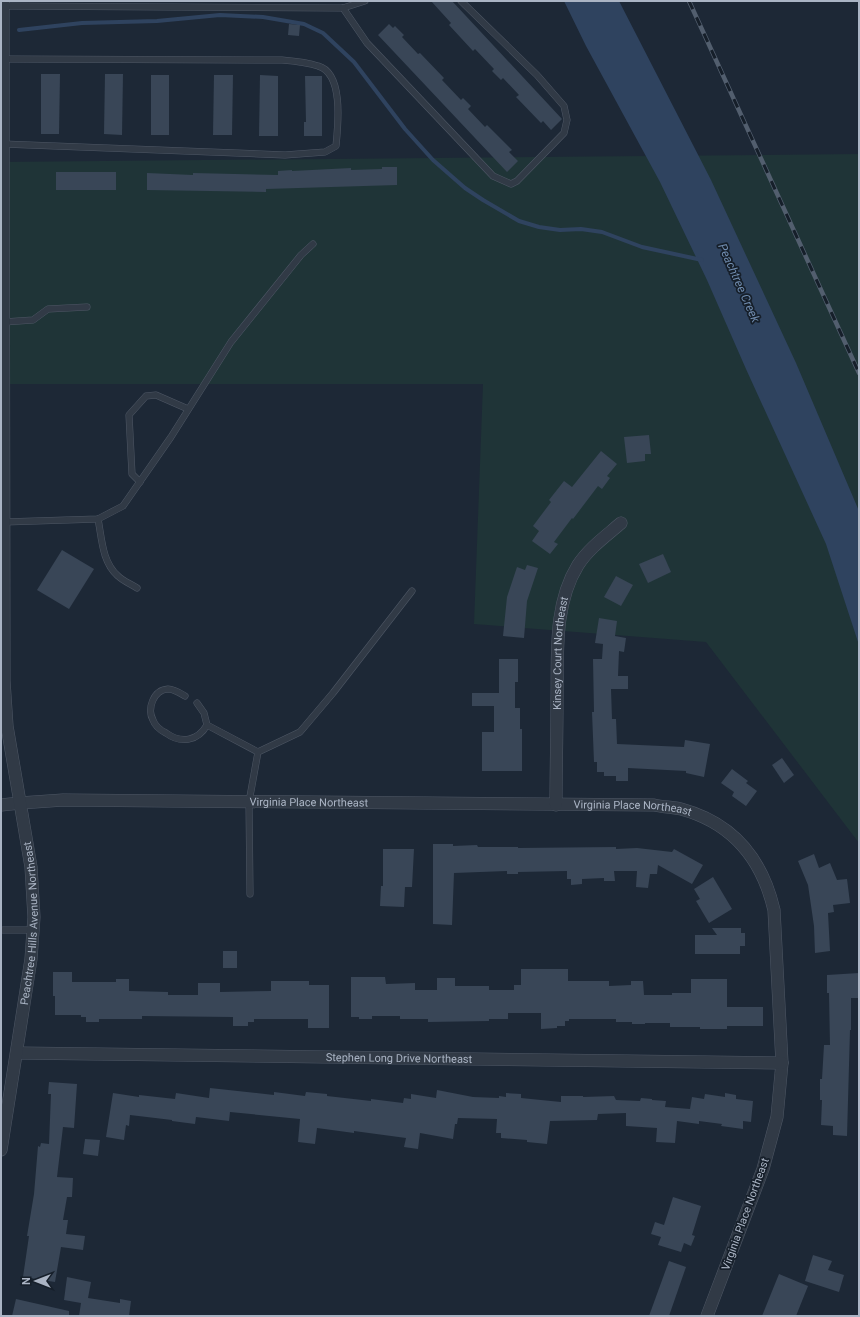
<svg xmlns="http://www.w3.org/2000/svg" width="860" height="1317" viewBox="0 0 860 1317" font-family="Roboto,sans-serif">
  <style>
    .green { fill: #1f3437 }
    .water { fill: #2f435f }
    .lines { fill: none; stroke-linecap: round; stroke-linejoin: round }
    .stream { stroke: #2f435f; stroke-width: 4 }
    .building { fill: #394657 }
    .service-casing { stroke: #4e5765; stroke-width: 7 }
    .minor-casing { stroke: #4e5765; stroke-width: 13 }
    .service { stroke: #313a46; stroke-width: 6 }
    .minor { stroke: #313a46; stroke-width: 12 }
    .rail-casing { stroke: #525e6e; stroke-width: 4.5 }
    .rail { stroke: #161f2a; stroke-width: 3; stroke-dasharray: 9; stroke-linecap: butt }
    .labels { text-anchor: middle; stroke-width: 3.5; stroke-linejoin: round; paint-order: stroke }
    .street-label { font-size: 11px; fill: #aab4c4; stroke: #161f2a }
    .water-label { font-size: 12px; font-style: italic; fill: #708caf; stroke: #161f2a }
  </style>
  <rect width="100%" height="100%" fill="#1d2836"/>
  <!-- green -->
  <polygon class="green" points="859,154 859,843 706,642 474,624 483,384 1,384 1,162"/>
  <!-- water -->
  <polygon class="water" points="564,1 619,1 711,180 796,363 859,511 859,645 826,544 746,369 707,280 660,182 586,46"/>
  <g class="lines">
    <!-- stream -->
    <polyline class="stream" points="19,30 82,23 157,21 220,15 263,17 304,24 323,33 354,62 405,129 433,160 465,188 483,200 519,221 539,227 560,230 581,229 602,232 642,247 702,260"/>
  </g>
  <!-- building -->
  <g class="building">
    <polygon points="431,1 452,1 562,119 551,130 543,121 541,123 516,97 519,95 503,78 501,80 492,71 494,69 475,49 473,51 449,25 451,23"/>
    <polygon points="289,24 300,25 299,36 288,35"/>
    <polygon points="389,24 393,28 395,26 404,35 402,37 418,54 420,53 444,78 442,80 461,100 463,98 471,106 468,109 485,127 487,125 512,150 509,152 518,161 507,172 378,35"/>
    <polygon points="41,74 60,74 59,134 41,134"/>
    <polygon points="105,74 123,74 122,135 104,134"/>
    <rect x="151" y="75" width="18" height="60"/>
    <polygon points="214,75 233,75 232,135 213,135"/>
    <polygon points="260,75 278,76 278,136 259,136"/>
    <polygon points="305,76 322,76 322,136 304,136 304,122 306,122"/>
    <polygon points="382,167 397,167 397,185 266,189 266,192 147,190 147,173 193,175 193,173 278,175 278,171 292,170 292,171 351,168 351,170 382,169"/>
    <rect x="56" y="172" width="60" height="18"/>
    <polygon points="649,435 651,454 645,454 645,461 627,463 624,437"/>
    <polygon points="601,451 617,464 607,476 610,478 602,489 598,486 573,519 572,518 554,542 558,544 550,554 532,541 539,531 533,526 551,502 549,500 564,481 572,487"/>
    <polygon points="62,550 94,569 69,609 37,590"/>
    <polygon points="663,554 671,572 648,583 639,564"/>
    <polygon points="527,565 538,568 527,601 524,638 503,636 507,597 517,567 525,570"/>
    <polygon points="616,576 633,585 621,606 604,597"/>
    <polygon points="599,618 617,621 615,636 626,638 624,652 619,651 618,676 628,676 628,689 611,689 612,719 616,719 617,744 684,747 685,740 710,744 704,777 686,773 686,771 628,768 628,781 616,781 616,776 604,776 604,772 597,772 597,762 594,762 592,712 594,712 593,659 602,659 603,644 595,643"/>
    <polygon points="499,659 518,659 518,682 515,682 515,708 520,708 520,729 522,729 522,771 482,771 482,732 494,732 494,706 472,706 472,693 499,693"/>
    <polygon points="782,758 794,775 784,783 772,765"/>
    <polygon points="732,769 748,781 746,783 757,791 746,806 732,796 734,792 721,783"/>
    <polygon points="433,844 453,844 453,846 477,845 478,847 518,847 518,848 616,847 616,849 637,848 672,852 674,849 703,865 692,884 658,865 657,874 650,874 648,888 636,887 637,871 614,871 615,881 604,881 604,878 582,879 582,884 571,885 571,879 567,879 567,871 518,872 518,874 507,874 507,871 454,873 452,925 433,924"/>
    <polygon points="383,849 414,849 412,887 405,887 404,907 380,906 381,886 383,886"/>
    <polygon points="814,854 819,868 830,863 837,880 847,879 850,903 833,905 834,912 828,913 830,951 815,953 814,926 808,885 798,861"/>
    <polygon points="713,877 732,909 709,923 696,901 700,899 694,889"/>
    <polygon points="712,928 741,928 741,933 745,933 745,946 740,946 740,954 695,954 695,935 717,935"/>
    <rect x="223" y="951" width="14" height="17"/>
    <polygon points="521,969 568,969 568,981 609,981 609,986 631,985 631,981 643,981 644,995 672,995 672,993 691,993 691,979 727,979 727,1007 763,1007 763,1026 727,1026 727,1029 700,1029 700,1027 670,1027 670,1023 645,1023 645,1024 632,1024 632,1022 616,1022 616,1019 569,1019 569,1021 565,1021 565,1026 557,1026 557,1028 541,1029 541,1013 508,1013 508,1019 489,1019 489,1021 428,1022 428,1019 400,1019 400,1016 372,1016 372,1019 359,1019 359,1017 351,1017 351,977 385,977 386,984 415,983 415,990 437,990 437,978 455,978 455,986 489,986 489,990 514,990 514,985 521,985"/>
    <polygon points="53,972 72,972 72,982 116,982 116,979 129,979 129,991 168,992 168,995 198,995 198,983 220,983 220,992 271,991 271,981 309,981 309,985 329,985 329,1028 308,1028 308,1019 254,1019 254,1022 248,1022 248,1026 233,1026 233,1017 142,1016 142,1019 99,1019 99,1022 86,1022 86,1017 81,1017 81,1015 55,1015 55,996 53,996"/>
    <polygon points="859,973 859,998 851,998 851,1030 850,1030 847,1136 833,1135 833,1126 821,1125 822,1100 820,1100 820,1079 822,1079 824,1045 830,1045 829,993 827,993 827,975"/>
    <polygon points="49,1082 77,1084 74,1128 63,1127 57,1177 73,1178 72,1197 67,1197 63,1220 68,1220 66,1234 85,1236 83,1250 61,1247 55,1282 23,1277 29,1236 27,1236 34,1194 38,1146 40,1147 41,1143 49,1144 51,1094 48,1094"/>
    <polygon points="210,1088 274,1095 274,1092 305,1096 306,1092 327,1094 327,1096 371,1101 371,1099 403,1103 404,1098 411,1099 411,1094 436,1098 437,1090 473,1097 499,1098 499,1096 506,1097 506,1093 521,1094 521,1098 561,1102 561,1096 583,1096 583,1097 614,1096 616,1100 640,1101 641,1098 652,1099 652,1100 666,1101 665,1107 690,1109 692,1097 704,1099 705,1094 725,1097 725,1093 736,1095 736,1099 753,1101 751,1122 743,1121 743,1129 721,1126 722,1124 699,1121 699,1124 677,1121 675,1143 656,1142 657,1128 626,1126 626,1113 598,1114 597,1120 550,1121 547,1144 527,1142 527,1140 501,1138 501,1133 496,1133 497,1119 458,1118 457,1124 455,1124 453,1139 420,1133 418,1149 404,1147 406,1138 354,1131 354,1133 317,1128 315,1144 298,1142 300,1119 230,1112 229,1121 196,1117 195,1124 172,1121 172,1120 130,1115 129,1126 126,1125 124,1140 106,1137 113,1093 139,1097 139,1095 175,1099 176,1093 209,1098"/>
    <polygon points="85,1139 100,1140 98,1156 83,1154"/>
    <polygon points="673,1197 701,1206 692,1235 695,1236 691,1246 684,1243 681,1252 658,1245 661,1237 651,1234 655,1222 664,1225"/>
    <polygon points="813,1255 832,1261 828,1270 844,1275 839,1292 805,1281"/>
    <polygon points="669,1261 686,1267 669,1316 649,1316"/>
    <polygon points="779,1274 808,1286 796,1316 762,1316"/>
    <polygon points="67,1277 91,1282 88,1298 120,1303 120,1299 131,1301 129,1316 79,1316 81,1303 64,1300"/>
    <polygon points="16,1299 69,1311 69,1316 12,1316"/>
  </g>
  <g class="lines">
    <defs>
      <g id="service">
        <polyline points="3,6 343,8 365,1"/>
        <polyline points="343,8 367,43 493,176 511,184 517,181 564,133 567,120 564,106 537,75 461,1"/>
        <path d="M3,59L281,60C293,61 306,62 318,66C344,73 338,125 336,146L325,152L285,155L3,144"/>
        <polyline points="4,322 33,320 48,309 87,307"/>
        <polyline points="140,482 132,474 129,415 146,396 156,395 188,409"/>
        <path d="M98,519C102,539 102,562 118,576C123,581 131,584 137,588"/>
        <polyline points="4,522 98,519 123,506 171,437 231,342 301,255 313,244"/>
        <path d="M185,696C180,693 174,689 168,689C153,690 147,709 153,720C155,726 160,730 166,733C181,744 198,741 207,725"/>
        <polyline points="197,703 204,713 207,725 258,752"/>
        <polyline points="250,894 249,802 258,752 300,732 333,693 412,591"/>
        <polyline points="3,930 33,930"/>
      </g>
      <g id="minor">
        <path id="s1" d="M1,805L20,803L63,800L654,805C662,807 672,807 681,809C733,823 762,859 774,910L782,1063L777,1117L763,1169L707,1316"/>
        <path id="s2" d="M556,805C556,770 557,736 557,701C558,657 553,605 578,565C589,548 606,536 621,523"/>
        <path id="s3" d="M17,1053L782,1063"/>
        <path id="s4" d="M1,1150L31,959L34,917L31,867L7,726L4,681L3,1"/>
      </g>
    </defs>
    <!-- service casing -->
    <use href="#service" class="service-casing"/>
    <!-- minor casing -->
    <use href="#minor" class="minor-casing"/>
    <!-- service -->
    <use href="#service" class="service"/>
    <!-- minor -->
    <use href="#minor" class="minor"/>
    <defs>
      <polyline id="rail" points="689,1 859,373"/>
    </defs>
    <!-- rail casing -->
    <use href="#rail" class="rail-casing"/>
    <!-- rail -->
    <use href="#rail" class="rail"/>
  </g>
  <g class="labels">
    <!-- street labels -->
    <g class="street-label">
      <text dy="4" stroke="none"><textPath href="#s2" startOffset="152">Kinsey Court Northeast</textPath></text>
      <text dy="4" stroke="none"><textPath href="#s1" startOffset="308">Virginia Place Northeast</textPath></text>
      <text dy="4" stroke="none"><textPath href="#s1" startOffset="632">Virginia Place Northeast</textPath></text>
      <text dy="4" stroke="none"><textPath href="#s4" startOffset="229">Peachtree Hills Avenue Northeast</textPath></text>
      <text dy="4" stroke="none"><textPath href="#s3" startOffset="382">Stephen Long Drive Northeast</textPath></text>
      <text transform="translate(745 1214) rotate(-70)" y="4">Virginia Place Northeast</text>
    </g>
    <!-- water labels -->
    <g class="water-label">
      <text transform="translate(739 283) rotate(66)" y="4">Peachtree Creek</text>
    </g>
  </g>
  <!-- border -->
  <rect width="860" height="1317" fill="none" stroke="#aab4c4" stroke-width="4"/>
  <!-- north arrow -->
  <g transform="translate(36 1281) rotate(270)" stroke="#161f2a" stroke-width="3" paint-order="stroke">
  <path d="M0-3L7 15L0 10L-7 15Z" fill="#aab4c4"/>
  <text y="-6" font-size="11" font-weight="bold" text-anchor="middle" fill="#aab4c4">N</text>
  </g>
</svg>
